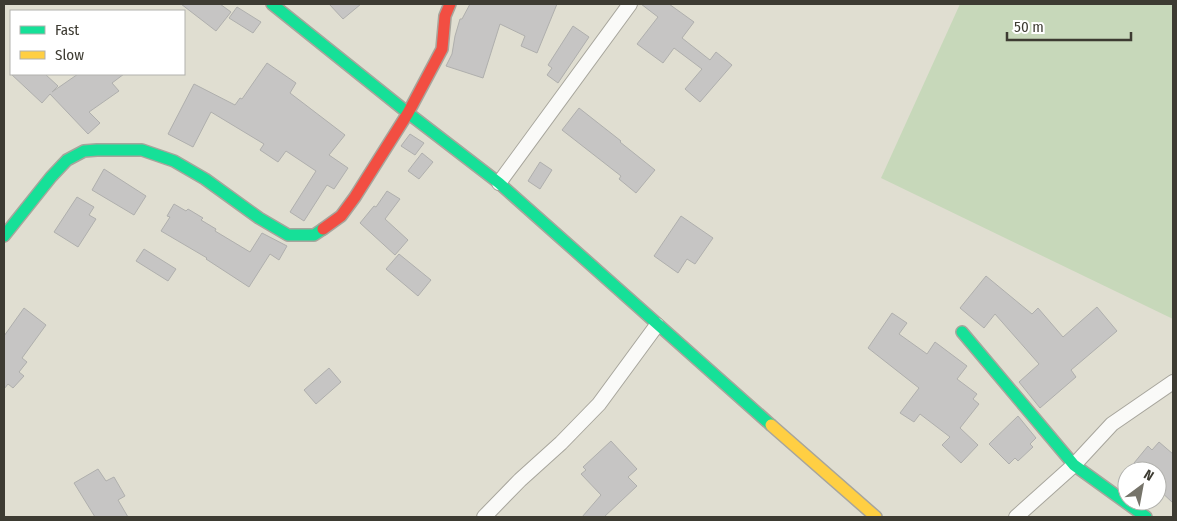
<svg xmlns="http://www.w3.org/2000/svg" width="1177" height="521" viewBox="0 0 1177 521" font-family="'Fira Sans Condensed',sans-serif">
  <style>
    .green { fill: #c7d8ba }
    .building { fill: #c6c5c4; stroke: #afafad }
    .lines { fill: none; stroke-linecap: round; stroke-linejoin: round }
    .street-casing { stroke: #a7a59c; stroke-width: 16 }
    .fast-casing { stroke: #a7a59c; stroke-width: 14 }
    .slow-casing { stroke: #a7a59c; stroke-width: 14 }
    .jam-casing { stroke: #a7a59c; stroke-width: 14 }
    .street { stroke: #fafaf8; stroke-width: 14 }
    .fast { stroke: #16e098; stroke-width: 11 }
    .slow { stroke: #ffcf43; stroke-width: 11 }
    .jam { stroke: #f24e42; stroke-width: 11 }
  </style>
  <rect width="100%" height="100%" fill="#e0ded1"/>
  <!-- green -->
  <polygon class="green" points="960,4 1173,4 1173,319 881,178"/>
  <!-- building -->
  <g class="building">
    <polygon points="181,4 220,4 231,12 216,31"/>
    <polygon points="329,4 361,4 343,19"/>
    <polygon points="470,4 557,4 537,53 521,46 525,36 500,24 483,78 446,66 452,54 455,36 460,19 462,19"/>
    <polygon points="641,4 669,4 694,22 682,38 710,60 716,52 732,65 700,102 685,89 702,69 674,48 663,63 637,44 658,17"/>
    <polygon points="237,7 261,22 253,33 229,18"/>
    <polygon points="573,26 589,37 558,83 547,75 552,68 548,65"/>
    <polygon points="267,63 296,83 290,93 345,135 329,155 348,168 334,189 327,185 304,221 290,212 316,171 286,151 278,162 260,150 264,144 211,112 193,147 168,134 194,84 235,105 240,98 242,99"/>
    <polygon points="11,74 45,74 58,86 52,92 78,74 124,74 112,83 119,91 89,112 100,123 88,134 50,94 42,103"/>
    <polygon points="579,108 621,141 620,142 655,170 636,193 619,179 621,176 562,130"/>
    <polygon points="410,134 424,143 415,155 401,146"/>
    <polygon points="422,153 433,162 419,179 408,171"/>
    <polygon points="540,162 552,170 540,189 528,181"/>
    <polygon points="104,169 146,196 134,215 92,190"/>
    <polygon points="387,191 400,199 385,219 408,240 395,255 360,223 374,206 376,207"/>
    <polygon points="77,197 94,207 89,215 96,219 78,247 54,232"/>
    <polygon points="174,204 186,211 188,209 203,218 201,220 216,229 215,231 250,252 262,233 287,246 279,260 270,254 249,287 206,259 207,258 161,231 170,217 167,216"/>
    <polygon points="681,216 713,238 695,264 687,259 678,273 654,256"/>
    <polygon points="144,249 176,269 168,281 136,261"/>
    <polygon points="399,254 431,280 418,296 386,269"/>
    <polygon points="986,276 1032,314 1038,308 1063,337 1097,307 1117,331 1071,370 1076,377 1040,408 1019,382 1039,364 995,314 984,328 960,308"/>
    <polygon points="24,308 46,325 22,358 27,362 19,372 24,376 13,388 8,384 4,389 4,336"/>
    <polygon points="892,313 907,323 899,334 927,354 935,342 967,366 957,379 977,394 973,399 979,404 960,428 978,445 961,463 942,445 950,437 920,414 914,422 900,413 919,388 868,348"/>
    <polygon points="329,368 341,382 316,404 304,390"/>
    <polygon points="1018,416 1036,438 1030,444 1033,447 1018,461 1015,458 1009,464 989,444"/>
    <polygon points="611,441 637,469 628,477 637,486 604,517 582,517 601,495 581,474 586,470 583,467"/>
    <polygon points="1159,442 1173,454 1173,503 1157,488 1157,471 1144,471 1134,463 1148,446 1152,450"/>
    <polygon points="98,469 106,481 114,477 125,496 118,500 128,517 95,517 74,483"/>
  </g>
  <g class="lines">
    <defs>
      <g id="street">
        <polyline points="499,183 630,4"/>
        <polyline points="484,517 520,480 561,443 599,404 657,325"/>
        <polyline points="1016,517 1074,465 1112,424 1173,382"/>
      </g>
      <g id="fast">
        <polyline points="272,4 408,113 499,183 771,425"/>
        <polyline points="4,236 51,177 67,160 84,151 97,150 142,150 174,161 205,179 259,218 288,235 314,235 323,229"/>
        <polyline points="962,332 1074,465 1146,517"/>
      </g>
      <polyline id="slow" points="771,425 876,517"/>
      <polyline id="jam" points="323,229 341,216 355,197 408,113 442,49 445,16 450,4"/>
    </defs>
    <!-- street casing -->
    <use href="#street" class="street-casing"/>
    <!-- fast casing -->
    <use href="#fast" class="fast-casing"/>
    <!-- slow casing -->
    <use href="#slow" class="slow-casing"/>
    <!-- jam casing -->
    <use href="#jam" class="jam-casing"/>
    <!-- street -->
    <use href="#street" class="street"/>
    <!-- fast -->
    <use href="#fast" class="fast"/>
    <!-- slow -->
    <use href="#slow" class="slow"/>
    <!-- jam -->
    <use href="#jam" class="jam"/>
  </g>
  <!-- border -->
  <rect width="1177" height="521" fill="none" stroke="#3d3b32" stroke-width="10"/>
  <!-- legend -->
  <rect x="10" y="10" width="175" height="65" fill="#ffffff" stroke="#b1b1ad"/>
  <rect x="20" y="26" width="25" height="8" fill="#16e098" stroke="#b1b1ad"/>
  <text x="55" y="35" font-size="15" fill="#3d3b32">Fast</text>
  <rect x="20" y="51" width="25" height="8" fill="#ffcf43" stroke="#b1b1ad"/>
  <text x="55" y="60" font-size="15" fill="#3d3b32">Slow</text>
  <!-- north arrow -->
  <g transform="translate(1142 486) rotate(32)"><circle r="24" fill="#ffffff" stroke="#b1b1ad"/>
  <path d="M0-4L9 19L0 12L-9 19Z" fill="#76746a"/>
  <text y="-8" font-size="14" font-weight="bold" text-anchor="middle" fill="#3d3b32">N</text>
  </g>
  <!-- scale -->
  <path d="M1007 32v8h124v-8" fill="none" stroke="#3d3b32" stroke-width="2.5"/>
  <text x="1014" y="32" font-size="15" fill="#3d3b32" stroke="#ffffff" stroke-width="4" paint-order="stroke">50 m</text>
</svg>
